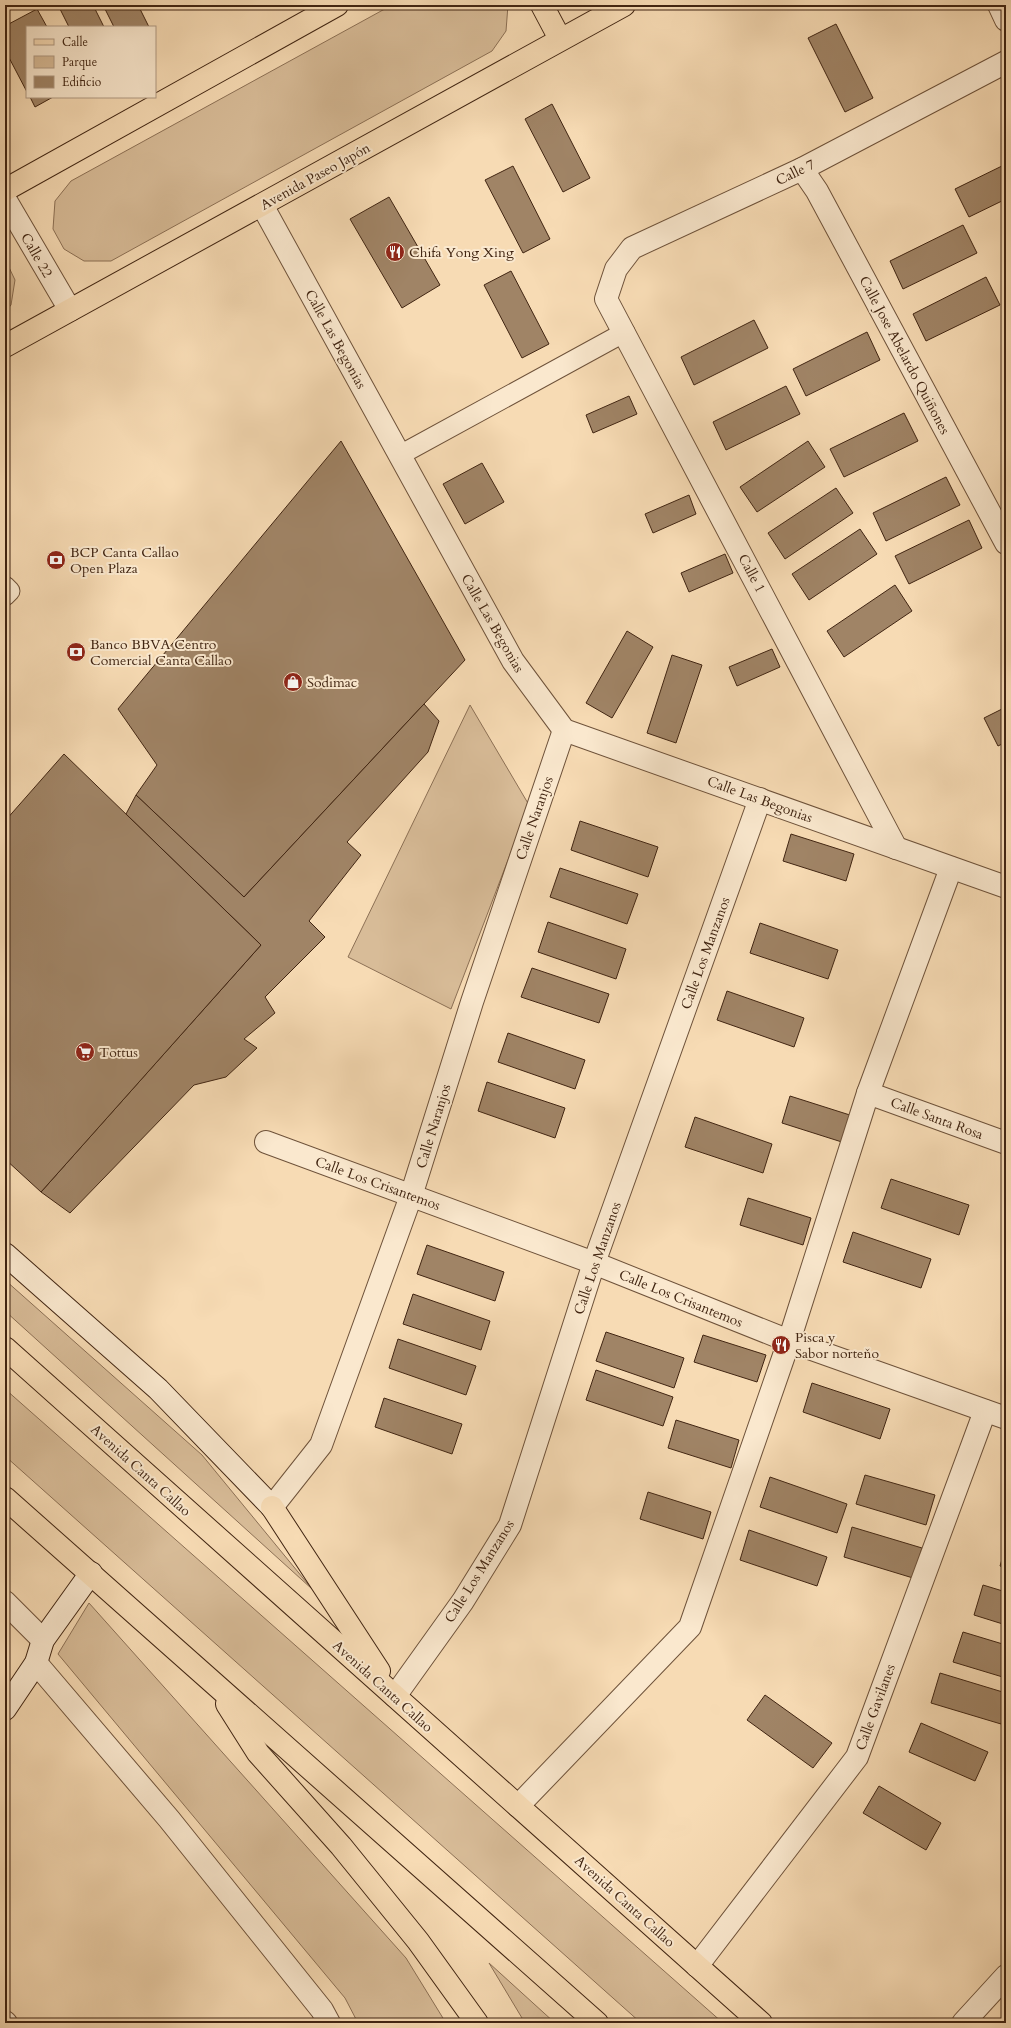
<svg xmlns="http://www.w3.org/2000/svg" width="1011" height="2028" viewBox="0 0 1011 2028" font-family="Cardo,serif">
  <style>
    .green { fill: #d8bc98; stroke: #8c7055 }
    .building { fill: #a08466; stroke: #412512 }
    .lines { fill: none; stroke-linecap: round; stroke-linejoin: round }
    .lane-casing { stroke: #6e523a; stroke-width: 21 }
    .street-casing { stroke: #6e523a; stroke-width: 24 }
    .secondary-casing { stroke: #412512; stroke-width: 24 }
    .primary-casing { stroke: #412512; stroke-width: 24 }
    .highway-casing { stroke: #412512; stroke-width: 24 }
    .lane { stroke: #fae8ce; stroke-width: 19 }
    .street { stroke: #fae8ce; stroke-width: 22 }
    .secondary { stroke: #fae8ce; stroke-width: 22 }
    .primary { stroke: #f7dbb4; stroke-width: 22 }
    .highway { stroke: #f7dbb4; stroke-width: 22 }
    .labels { text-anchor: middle; stroke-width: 4; stroke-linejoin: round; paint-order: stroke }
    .street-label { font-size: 14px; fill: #412512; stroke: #fae8ce }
    .poi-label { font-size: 14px; fill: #412512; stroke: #fae8ce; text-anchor: start }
  </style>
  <rect width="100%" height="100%" fill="#f7dbb4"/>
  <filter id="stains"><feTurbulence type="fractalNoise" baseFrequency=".005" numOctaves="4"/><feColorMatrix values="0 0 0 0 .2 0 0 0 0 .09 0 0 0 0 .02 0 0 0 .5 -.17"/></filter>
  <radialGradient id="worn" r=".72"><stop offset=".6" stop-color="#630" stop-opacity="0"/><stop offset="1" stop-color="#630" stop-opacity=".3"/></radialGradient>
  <!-- green -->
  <g class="green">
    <polygon points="392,5 508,5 506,31 492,51 111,261 84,261 64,249 53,229 55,201 71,181"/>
    <polygon points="5,259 15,280 11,305 5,312"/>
    <polygon points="470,705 529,805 451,1009 348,957"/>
    <polygon points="5,1280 202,1455 312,1589 5,1311"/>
    <polygon points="5,1389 723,2023 641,2023 5,1456"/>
    <polygon points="89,1603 406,1958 446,2023 358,2023 345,1998 58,1654"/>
    <polygon points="489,1963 555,2023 525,2023"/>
  </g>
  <!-- building -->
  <g class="building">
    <polygon points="58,5 93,5 104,27 69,27"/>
    <polygon points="103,5 138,5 149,27 114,27"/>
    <polygon points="37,9 47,27 27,27 27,92 5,50 5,26"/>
    <polygon points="836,24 873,98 845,112 808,38"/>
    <polygon points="30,97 53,97 35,107"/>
    <polygon points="552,104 590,178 563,192 525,119"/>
    <polygon points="1006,164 1006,199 969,217 955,189"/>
    <polygon points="513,166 550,239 523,253 485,180"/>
    <polygon points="389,197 440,285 402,308 350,219"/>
    <polygon points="963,225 977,253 903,289 890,261"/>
    <polygon points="511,271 549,344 522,358 484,285"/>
    <polygon points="986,277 1000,305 926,341 913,314"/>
    <polygon points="754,320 768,348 694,385 681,357"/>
    <polygon points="867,332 880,360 806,396 793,369"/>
    <polygon points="786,386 800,414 726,450 713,422"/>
    <polygon points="629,396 637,414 593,433 586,415"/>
    <polygon points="904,413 918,441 844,477 830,449"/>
    <polygon points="341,441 465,660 244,897 136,795 157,765 118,709"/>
    <polygon points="808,441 825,467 757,512 740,487"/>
    <polygon points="482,463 504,502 465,524 443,484"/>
    <polygon points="946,477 960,505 886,541 873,513"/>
    <polygon points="836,488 853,513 785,559 768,533"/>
    <polygon points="689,495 696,514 653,533 645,514"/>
    <polygon points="969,520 982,548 909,584 895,556"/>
    <polygon points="860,529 877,554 809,600 792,574"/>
    <polygon points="725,554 733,573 689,592 681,573"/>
    <polygon points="895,585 912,611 844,657 827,631"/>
    <polygon points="627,631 653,647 612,718 586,703"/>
    <polygon points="772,649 780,667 737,686 729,667"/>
    <polygon points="672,655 702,665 676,743 647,733"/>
    <polygon points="424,704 439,721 428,752 347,842 361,855 309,921 325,937 265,997 275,1013 244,1039 257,1048 226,1077 194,1085 70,1213 41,1192 261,945 126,814 136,795 244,897"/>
    <polygon points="1006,707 1006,742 998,746 984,718"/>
    <polygon points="64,754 261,945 41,1192 5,1159 5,821"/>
    <polygon points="580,821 658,847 648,877 571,850"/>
    <polygon points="791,834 854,854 846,881 783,861"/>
    <polygon points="560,868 638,894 627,924 550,897"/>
    <polygon points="548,922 626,949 616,979 538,952"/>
    <polygon points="760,923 838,950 828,979 750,953"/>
    <polygon points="532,968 609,994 599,1023 521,997"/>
    <polygon points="727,991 804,1018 794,1047 717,1020"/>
    <polygon points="508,1033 585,1060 575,1089 498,1062"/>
    <polygon points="487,1082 565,1108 555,1138 478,1111"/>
    <polygon points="790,1096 853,1116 845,1143 782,1123"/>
    <polygon points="695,1117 772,1144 763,1173 685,1147"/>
    <polygon points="891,1179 969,1205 959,1235 881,1208"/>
    <polygon points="748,1198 811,1218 803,1245 740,1225"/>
    <polygon points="853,1232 931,1259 921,1288 843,1262"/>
    <polygon points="427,1245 504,1272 495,1301 417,1274"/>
    <polygon points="413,1294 490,1321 481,1350 403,1324"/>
    <polygon points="606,1332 684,1358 674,1388 596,1361"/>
    <polygon points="703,1335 766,1355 757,1382 694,1362"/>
    <polygon points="398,1339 476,1366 466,1395 389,1368"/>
    <polygon points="596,1370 673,1397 663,1426 586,1400"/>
    <polygon points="812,1383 890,1409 880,1439 803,1412"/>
    <polygon points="384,1398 462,1424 452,1454 375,1427"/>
    <polygon points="676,1420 739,1440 731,1468 668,1448"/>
    <polygon points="865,1475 935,1495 926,1525 856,1504"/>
    <polygon points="770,1477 847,1504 837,1533 760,1507"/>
    <polygon points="648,1492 711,1512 703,1539 640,1519"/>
    <polygon points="852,1527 922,1548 913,1578 844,1557"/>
    <polygon points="749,1530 827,1557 817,1586 740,1560"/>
    <polygon points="1006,1546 1006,1568 1000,1566"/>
    <polygon points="983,1585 1006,1592 1006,1625 974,1615"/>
    <polygon points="963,1632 1006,1645 1006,1678 953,1662"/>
    <polygon points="940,1673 1006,1693 1006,1707 1001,1724 931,1703"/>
    <polygon points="765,1695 832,1743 813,1768 747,1720"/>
    <polygon points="921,1723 988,1752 975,1781 909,1752"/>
    <polygon points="879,1786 941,1823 926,1850 863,1813"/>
  </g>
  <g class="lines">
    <defs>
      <g id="lane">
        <polyline points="400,455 625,332"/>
        <polyline points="5,586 10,591 5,596"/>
      </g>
      <g id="street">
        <polyline points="999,5 1006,20"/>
        <polyline points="802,169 817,191 1006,543"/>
        <polyline points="5,199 70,310"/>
        <polyline points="262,205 513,661 564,730 1006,887"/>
        <polyline points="896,848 606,299 616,269 632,248 802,169 1006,62"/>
        <polyline points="868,1093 1006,1143"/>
        <polyline points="266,1142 594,1263 789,1341 1006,1418"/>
        <polyline points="272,1507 321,1445 411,1196 472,1002 564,730"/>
        <polyline points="5,1602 43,1640"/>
        <polyline points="36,1663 169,1819 322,2010 329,2023"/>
        <polyline points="395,1696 463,1601 510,1525 594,1263 760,799"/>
        <polyline points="518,1806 690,1627 789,1341 868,1093 951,868"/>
        <polyline points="697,1966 857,1757 985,1411"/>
        <polyline points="5,2022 6,2023"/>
        <polyline points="963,2023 1006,1976"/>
      </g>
      <g id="secondary">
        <polyline points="5,1254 158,1389 272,1507"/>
        <polyline points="5,1709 36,1663 43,1640 91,1573"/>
      </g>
      <g id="primary">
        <polyline points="542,5 560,39"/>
        <polyline points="5,190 337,5"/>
        <polyline points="5,346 624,5"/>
      </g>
      <g id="highway">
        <polyline points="5,1348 761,2023"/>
        <polyline points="5,1498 597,2023"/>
        <polyline points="272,1507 379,1671"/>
        <polyline points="227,1704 258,1753 341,1846 418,1941 477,2023"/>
      </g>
    </defs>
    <!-- lane casing -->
    <use href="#lane" class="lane-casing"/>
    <!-- street casing -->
    <use href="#street" class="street-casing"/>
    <!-- secondary casing -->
    <use href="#secondary" class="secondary-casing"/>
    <!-- primary casing -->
    <use href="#primary" class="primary-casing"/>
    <!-- highway casing -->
    <use href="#highway" class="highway-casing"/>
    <!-- lane -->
    <use href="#lane" class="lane"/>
    <!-- street -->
    <use href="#street" class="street"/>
    <!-- secondary -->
    <use href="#secondary" class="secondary"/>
    <!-- primary -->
    <use href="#primary" class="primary"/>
    <!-- highway -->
    <use href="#highway" class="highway"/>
  </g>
  <!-- icons -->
  <defs>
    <symbol id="restaurant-disc" viewBox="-11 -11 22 22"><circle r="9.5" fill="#8f2418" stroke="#fae8ce"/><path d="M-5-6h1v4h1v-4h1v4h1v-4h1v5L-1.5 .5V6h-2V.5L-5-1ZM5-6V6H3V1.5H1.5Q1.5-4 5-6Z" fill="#fff"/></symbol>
    <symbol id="bank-disc" viewBox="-11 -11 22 22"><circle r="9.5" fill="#8f2418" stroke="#fae8ce"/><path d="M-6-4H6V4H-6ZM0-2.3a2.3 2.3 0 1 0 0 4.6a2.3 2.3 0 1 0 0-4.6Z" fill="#fff"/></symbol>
    <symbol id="shop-disc" viewBox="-11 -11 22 22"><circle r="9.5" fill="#8f2418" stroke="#fae8ce"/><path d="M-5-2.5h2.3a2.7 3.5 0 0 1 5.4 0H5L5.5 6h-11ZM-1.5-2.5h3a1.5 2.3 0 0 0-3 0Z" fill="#fff"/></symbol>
    <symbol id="supermarket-disc" viewBox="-11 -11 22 22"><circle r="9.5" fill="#8f2418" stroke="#fae8ce"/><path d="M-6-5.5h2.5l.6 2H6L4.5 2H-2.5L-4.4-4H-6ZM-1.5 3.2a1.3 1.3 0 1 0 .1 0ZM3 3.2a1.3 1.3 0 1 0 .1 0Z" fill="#fff"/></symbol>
  </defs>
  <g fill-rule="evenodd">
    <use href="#restaurant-disc" x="384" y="241" width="22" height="22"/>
    <use href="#bank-disc" x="45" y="549" width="22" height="22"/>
    <use href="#bank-disc" x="65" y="641" width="22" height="22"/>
    <use href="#shop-disc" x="282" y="671" width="22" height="22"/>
    <use href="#supermarket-disc" x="74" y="1041" width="22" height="22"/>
    <use href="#restaurant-disc" x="770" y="1334" width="22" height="22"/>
  </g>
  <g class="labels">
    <!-- street labels -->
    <g class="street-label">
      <text transform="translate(795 172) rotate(-26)" y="5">Calle 7</text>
      <text transform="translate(315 176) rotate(-29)" y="5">Avenida Paseo Japón</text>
      <text transform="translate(37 255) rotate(60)" y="5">Calle 22</text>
      <text transform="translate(336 339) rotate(61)" y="5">Calle Las Begonias</text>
      <text transform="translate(905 355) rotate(62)" y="5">Calle Jose Abelardo Quiñones</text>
      <text transform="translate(752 573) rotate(62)" y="5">Calle 1</text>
      <text transform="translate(493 623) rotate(60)" y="5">Calle Las Begonias</text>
      <text transform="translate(760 799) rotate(20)" y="5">Calle Las Begonias</text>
      <text transform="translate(534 818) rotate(-71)" y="5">Calle Naranjos</text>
      <text transform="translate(705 953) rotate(-70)" y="5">Calle Los Manzanos</text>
      <text transform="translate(937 1118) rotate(20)" y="5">Calle Santa Rosa</text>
      <text transform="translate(433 1126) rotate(-73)" y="5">Calle Naranjos</text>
      <text transform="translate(378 1183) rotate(20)" y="5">Calle Los Crisantemos</text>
      <text transform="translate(597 1258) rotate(-71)" y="5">Calle Los Manzanos</text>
      <text transform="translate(681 1298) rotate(22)" y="5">Calle Los Crisantemos</text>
      <text transform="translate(141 1470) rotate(42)" y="5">Avenida Canta Callao</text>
      <text transform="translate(479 1571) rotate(-58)" y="5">Calle Los Manzanos</text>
      <text transform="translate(383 1686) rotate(42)" y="5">Avenida Canta Callao</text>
      <text transform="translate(875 1707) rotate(-70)" y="5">Calle Gavilanes</text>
      <text transform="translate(625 1901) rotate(42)" y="5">Avenida Canta Callao</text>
    </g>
    <!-- poi labels -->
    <g class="poi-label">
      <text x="409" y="257">Chifa Yong Xing</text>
      <text x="70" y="557">BCP Canta Callao<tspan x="70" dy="16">Open Plaza</tspan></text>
      <text x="90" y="649">Banco BBVA Centro<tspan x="90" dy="16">Comercial Canta Callao</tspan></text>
      <text x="307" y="687">Sodimac</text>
      <text x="99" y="1057">Tottus</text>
      <text x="795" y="1342">Pisca y<tspan x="795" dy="16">Sabor norteňo</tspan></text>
    </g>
  </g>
  <!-- margin -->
  <rect width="1011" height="2028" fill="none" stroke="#f7dbb4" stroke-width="20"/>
  <rect x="6" y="6" width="999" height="2016" fill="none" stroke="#412512" stroke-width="2"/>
  <rect x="10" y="10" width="991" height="2008" fill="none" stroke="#412512"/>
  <!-- legend -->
  <rect x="26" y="26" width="130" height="72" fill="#fae8ce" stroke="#b09a83"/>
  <rect x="34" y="39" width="20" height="6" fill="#f7dbb4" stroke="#b09a83"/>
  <text x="62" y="46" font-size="12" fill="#412512">Calle</text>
  <rect x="34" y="56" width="20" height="12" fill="#d8bc98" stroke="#b09a83"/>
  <text x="62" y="66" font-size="12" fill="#412512">Parque</text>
  <rect x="34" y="76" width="20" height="12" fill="#a08466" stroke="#b09a83"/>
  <text x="62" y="86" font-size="12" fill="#412512">Edificio</text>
  <rect width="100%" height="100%" filter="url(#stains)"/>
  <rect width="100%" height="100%" fill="url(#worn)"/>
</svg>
